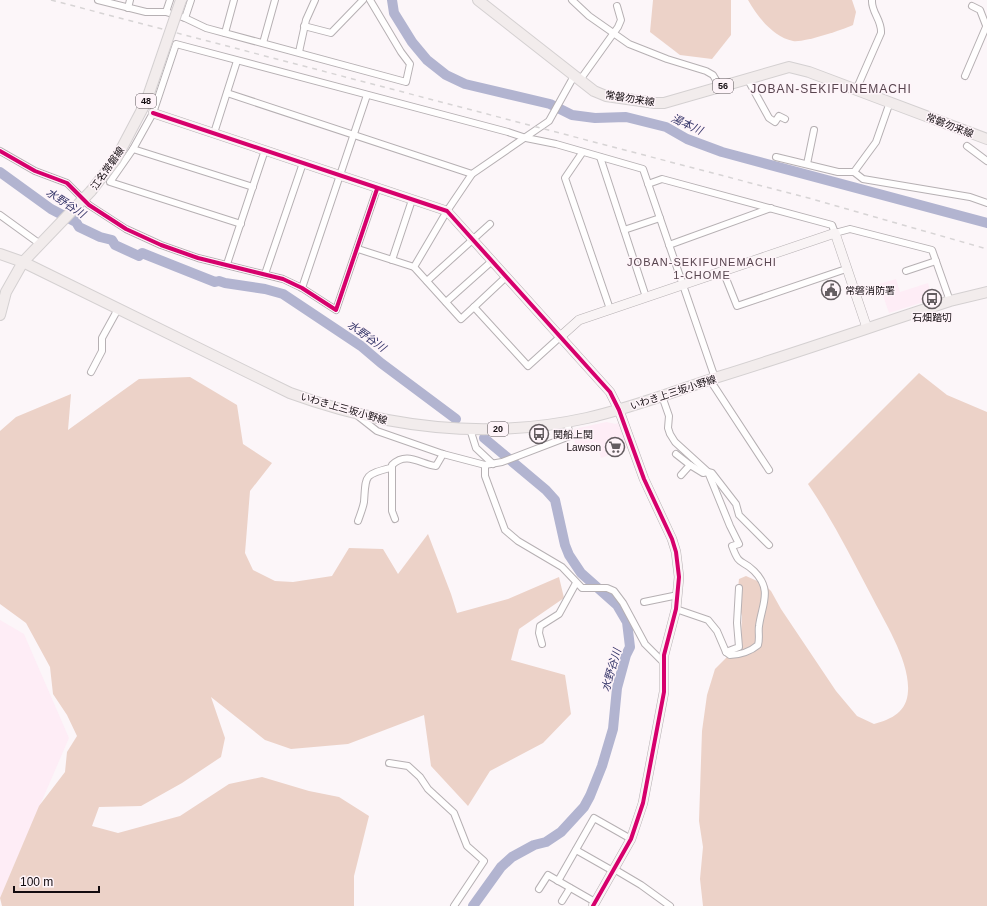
<svg xmlns="http://www.w3.org/2000/svg" width="987" height="906" viewBox="0 0 987 906" font-family="Helvetica,'Noto Sans JP',sans-serif">
  <style>
    .built { fill: #feedf6 }
    .forest { fill: #ecd2c8 }
    .lines { fill: none; stroke-linecap: round; stroke-linejoin: round }
    .river { stroke: #b2b4d0; stroke-width: 10 }
    .street-casing { stroke: #b6b0b3; stroke-width: 8 }
    .secondary-casing { stroke: #b6b0b3; stroke-width: 10 }
    .primary-casing { stroke: #d4d0d1; stroke-width: 12 }
    .street { stroke: #fffefe; stroke-width: 6 }
    .secondary { stroke: #f9f4f5; stroke-width: 9 }
    .primary { stroke: #f2ecec; stroke-width: 10 }
    .rail { stroke: #d7d4d5; stroke-width: 1.5; stroke-dasharray: 5 5; stroke-linecap: butt }
    .primary-bridge-casing { stroke: #d4d0d1; stroke-width: 12; stroke-linecap: butt }
    .primary-bridge { stroke: #f2ecec; stroke-width: 10 }
    .cycleway-casing { stroke: #fef4f9; stroke-width: 6 }
    .cycleway { stroke: #d6006c; stroke-width: 4 }
    .labels { text-anchor: middle; stroke-width: 3; stroke-linejoin: round; paint-order: stroke }
    .shield { fill: #fef4f9; stroke: #595155; stroke-width: 1 }
    .shield-label { font-size: 9px; font-weight: bold; fill: #120b0f }
    .street-label { font-size: 10px; fill: #120b0f; stroke: #fef4f9 }
    .poi-label { font-size: 10px; fill: #120b0f; stroke: #fef4f9; text-anchor: start }
    .water-label { font-size: 11px; font-style: italic; fill: #36376a; stroke: #fef4f9 }
    .neighbourhood-label { font-size: 11px; letter-spacing: 1px; fill: #58454f; stroke: #fef4f9 }
    .quarter-label { font-size: 12px; letter-spacing: 1px; fill: #58454f; stroke: #fef4f9 }
  </style>
  <rect width="100%" height="100%" fill="#fcf6f9"/>
  <!-- built -->
  <g class="built">
    <polygon points="896,279 900,292 928,283 933,299 889,313 879,284"/>
    <polygon points="606,422 616,424 620,422 629,448 601,458 596,442 575,446 574,429"/>
    <polygon points="0,620 24,634 69,738 0,898"/>
  </g>
  <!-- forest -->
  <g class="forest">
    <polygon points="653,0 731,0 731,35 712,59 680,55 650,32"/>
    <path d="M748,0H852L856,12L853,25C842,30 803,43 793,41C773,37 757,16 748,0Z"/>
    <path d="M919,373L947,395L987,412V906H703L700,879L703,847L699,821L702,731L707,695L715,669L734,650L741,635L742,616L737,597L739,579L746,576L764,584L771,591L781,609L836,691L857,716L874,724C892,719 907,712 908,691C910,661 884,621 871,595C851,557 832,519 808,484Z"/>
    <polygon points="190,377 237,405 243,444 272,463 250,491 245,553 253,570 275,581 293,582 332,576 349,548 383,549 398,574 428,534 451,594 457,613 508,599 559,577 564,598 519,629 511,660 565,675 571,714 543,743 490,771 468,806 431,766 424,715 348,744 291,749 265,740 211,697 225,738 221,757 182,783 141,806 99,807 92,826 118,833 180,816 229,784 262,777 309,791 339,797 369,816 354,876 354,906 2,906 0,898 39,806 65,772 67,752 77,736 67,715 53,694 50,667 26,623 0,604 0,431 16,417 71,394 68,430 139,379"/>
  </g>
  <g class="lines">
    <!-- river -->
    <g class="river">
      <polyline points="392,0 394,13 412,42 427,60 446,75 465,84 550,104 572,115 595,118 626,117 666,127 687,139 722,152 987,223"/>
      <polyline points="0,172 51,209 76,222 79,227 100,237 112,240 115,245 139,256 142,253 215,282 219,281 225,283 265,289 283,294 361,346 381,363 456,419"/>
      <polyline points="473,906 501,867 512,857 534,845 546,842 561,832 584,807 590,796 602,766 613,729 617,688 626,655 630,647 627,622 617,605 581,573 569,555 565,545 555,500 546,490 484,438"/>
    </g>
    <defs>
      <g id="street">
        <polyline points="98,0 146,12 166,12 170,0"/>
        <polyline points="572,0 589,16 629,44 667,59 706,71 713,75 720,87"/>
        <polyline points="972,6 980,10 987,28"/>
        <polyline points="128,8 130,0"/>
        <polyline points="166,12 185,18 206,28 406,82 410,64 401,52 370,0"/>
        <polyline points="185,18 191,0"/>
        <polyline points="304,26 331,33 363,0"/>
        <polyline points="225,33 234,0"/>
        <polyline points="263,43 275,0"/>
        <polyline points="299,52 306,20 315,0"/>
        <polyline points="965,76 986,27"/>
        <polyline points="747,78 769,118 775,122 779,116 785,119"/>
        <polyline points="580,80 618,27 621,20 617,6"/>
        <path d="M856,90L881,33C882,20 871,12 872,0"/>
        <polyline points="227,93 472,174"/>
        <polyline points="214,133 237,61"/>
        <polyline points="967,146 987,161"/>
        <polyline points="133,149 253,187"/>
        <polyline points="0,151 35,171 67,183 89,205 126,229 161,245 198,258 283,279 302,288 336,310 377,189"/>
        <polyline points="582,153 565,178 610,309"/>
        <polyline points="600,157 646,297"/>
        <polyline points="776,157 838,172 854,172 863,179 970,197 987,203"/>
        <polyline points="807,164 814,130"/>
        <polyline points="854,172 876,142 890,102"/>
        <polyline points="648,184 662,179 832,225 835,233 850,229 932,250 950,301"/>
        <polyline points="0,215 40,244"/>
        <polyline points="241,224 110,182 133,149 153,113 176,44 508,132 526,138 556,144 643,169 715,378"/>
        <polyline points="624,230 660,218"/>
        <polyline points="669,245 771,208"/>
        <polyline points="358,249 414,267 461,319 474,307 528,366 560,337"/>
        <polyline points="392,260 412,200"/>
        <polyline points="227,264 265,150"/>
        <polyline points="414,267 447,211 472,174 549,121 574,76"/>
        <polyline points="723,271 737,306 846,269"/>
        <polyline points="906,271 936,261"/>
        <polyline points="265,274 303,163"/>
        <polyline points="427,281 490,224"/>
        <polyline points="302,288 367,95"/>
        <polyline points="446,302 492,261"/>
        <polyline points="474,307 506,277"/>
        <polyline points="91,372 102,351 102,338 118,309"/>
        <polyline points="710,380 769,470"/>
        <polyline points="662,396 669,416 668,428 670,434 675,442 708,472 712,473 736,504 739,515 769,545"/>
        <polyline points="358,416 377,431 443,454 485,465 502,462 570,436 567,422"/>
        <polyline points="470,429 476,448 493,464"/>
        <polyline points="676,454 690,465"/>
        <polyline points="485,465 485,476 505,530 518,541 562,567 582,588 607,588 614,591 623,603 645,644 664,663"/>
        <path d="M681,475L690,465L703,473L708,472L730,526L739,544L732,546C740,568 741,558 754,571C773,590 762,604 759,626C758,632 760,638 758,645C751,651 740,655 730,655L726,652"/>
        <path d="M395,519L392,511V465C407,451 420,464 436,466L443,454"/>
        <path d="M358,521C360,515 363,508 364,502C366,476 363,475 390,468"/>
        <polyline points="644,602 678,595"/>
        <polyline points="676,609 708,620 717,631 726,652 739,647 737,623 739,588"/>
        <polyline points="542,644 539,633 540,626 559,614 576,583"/>
        <polyline points="389,763 408,766 420,777 428,789 454,813 467,846 484,861 454,906"/>
        <polyline points="576,850 613,871"/>
        <polyline points="614,869 641,885 670,906"/>
        <polyline points="558,881 594,818 631,839"/>
        <polyline points="539,889 548,875 595,902"/>
        <polyline points="562,901 570,888"/>
      </g>
      <g id="secondary">
        <polyline points="153,113 447,211 610,392 619,410 644,479 672,539 676,552 679,577 676,609 664,655 664,692 643,803 631,839 593,906"/>
        <polyline points="560,337 579,320 835,233 867,328"/>
      </g>
      <g id="primary">
        <polyline points="478,0 594,91 606,96 655,103 664,103 789,67 809,72 987,139"/>
        <path d="M0,254L23,262L290,393C386,428 487,440 587,418C632,408 675,391 718,377C796,353 873,326 950,301L987,292"/>
        <polyline points="0,315 6,292 23,262 91,191"/>
      </g>
    </defs>
    <!-- street casing -->
    <use href="#street" class="street-casing"/>
    <!-- secondary casing -->
    <use href="#secondary" class="secondary-casing"/>
    <!-- primary casing -->
    <use href="#primary" class="primary-casing"/>
    <!-- street -->
    <use href="#street" class="street"/>
    <!-- secondary -->
    <use href="#secondary" class="secondary"/>
    <!-- primary -->
    <use href="#primary" class="primary"/>
    <!-- rail -->
    <polyline class="rail" points="51,0 812,199 987,249"/>
    <defs>
      <polyline id="primary-bridge" points="91,191 116,159 146,102 181,0"/>
    </defs>
    <!-- primary-bridge casing -->
    <use href="#primary-bridge" class="primary-bridge-casing"/>
    <!-- primary-bridge -->
    <use href="#primary-bridge" class="primary-bridge"/>
    <defs>
      <g id="cycleway">
        <polyline points="153,113 447,211 610,392 619,410 644,479 672,539 676,552 679,577 676,609 664,655 664,692 643,803 631,839 593,906"/>
        <polyline points="0,151 35,171 67,183 89,205 126,229 161,245 198,258 283,279 302,288 336,310 377,189"/>
      </g>
    </defs>
    <!-- cycleway casing -->
    <use href="#cycleway" class="cycleway-casing"/>
    <!-- cycleway -->
    <use href="#cycleway" class="cycleway"/>
  </g>
  <!-- icons -->
  <defs>
    <symbol id="civic-ring" viewBox="-11 -11 22 22"><circle r="9.5" fill="#fef4f9" stroke="#645d61" stroke-width="1.5"/><path d="M-.6-6.5H3V-4.5H.6V-3L4-1V1h2V6H-6V1h2V-1L-.6-3ZM-1.2 2.5V6h2.4V2.5Z" fill="#645d61"/></symbol>
    <symbol id="bus-ring" viewBox="-11 -11 22 22"><circle r="9.5" fill="#fef4f9" stroke="#645d61" stroke-width="1.5"/><path d="M-5-6H5V4H4V6H2V4H-2V6H-4V4H-5ZM-3.5-4V0h7V-4ZM-3.5 1.2v1.5H-2V1.2ZM2 1.2v1.5H3.5V1.2Z" fill="#645d61"/></symbol>
    <symbol id="supermarket-ring" viewBox="-11 -11 22 22"><circle r="9.5" fill="#fef4f9" stroke="#645d61" stroke-width="1.5"/><path d="M-6-5.5h2.5l.6 2H6L4.5 2H-2.5L-4.4-4H-6ZM-1.5 3.2a1.3 1.3 0 1 0 .1 0ZM3 3.2a1.3 1.3 0 1 0 .1 0Z" fill="#645d61"/></symbol>
  </defs>
  <g fill-rule="evenodd">
    <use href="#civic-ring" x="820" y="279" width="22" height="22"/>
    <use href="#bus-ring" x="921" y="288" width="22" height="22"/>
    <use href="#bus-ring" x="528" y="423" width="22" height="22"/>
    <use href="#supermarket-ring" x="604" y="436" width="22" height="22"/>
  </g>
  <g class="labels">
    <!-- shield labels -->
    <g class="shield">
      <rect x="713" y="79" width="20" height="14" rx="3"/>
      <rect x="136" y="94" width="20" height="14" rx="3"/>
      <rect x="488" y="422" width="20" height="14" rx="3"/>
    </g>
    <g class="shield-label">
      <text x="723" y="89">56</text>
      <text x="146" y="104">48</text>
      <text x="498" y="432">20</text>
    </g>
    <!-- street labels -->
    <g class="street-label">
      <text transform="translate(630 98) rotate(9)" y="4">常磐勿来線</text>
      <text transform="translate(950 125) rotate(21)" y="4">常磐勿来線</text>
      <text transform="translate(107 168) rotate(-55)" y="4">江名常磐線</text>
      <text transform="translate(673 392) rotate(-18)" y="4">いわき上三坂小野線</text>
      <text transform="translate(344 408) rotate(16)" y="4">いわき上三坂小野線</text>
    </g>
    <!-- poi labels -->
    <g class="poi-label">
      <text x="845" y="294">常磐消防署</text>
      <text x="932" y="321" text-anchor="middle">石畑踏切</text>
      <text x="553" y="438">関船上関</text>
      <text x="601" y="451" text-anchor="end">Lawson</text>
    </g>
    <!-- water labels -->
    <g class="water-label">
      <text transform="translate(687 124) rotate(25)" y="4">湯本川</text>
      <text transform="translate(66 203) rotate(33)" y="4">水野谷川</text>
      <text transform="translate(367 336) rotate(36)" y="4">水野谷川</text>
      <text transform="translate(611 670) rotate(-74)" y="4">水野谷川</text>
    </g>
    <!-- neighbourhood labels -->
    <g class="neighbourhood-label">
      <text x="702" y="266">JOBAN-SEKIFUNEMACHI<tspan x="702" dy="13">1-CHOME</tspan></text>
    </g>
    <!-- quarter labels -->
    <g class="quarter-label">
      <text x="831" y="93">JOBAN-SEKIFUNEMACHI</text>
    </g>
  </g>
  <!-- scale -->
  <path d="M14 886v6h85v-6" fill="none" stroke="#120b0f" stroke-width="2"/>
  <text x="20" y="886" font-size="12" fill="#120b0f" stroke="#fef4f9" stroke-width="3" paint-order="stroke">100 m</text>
</svg>
